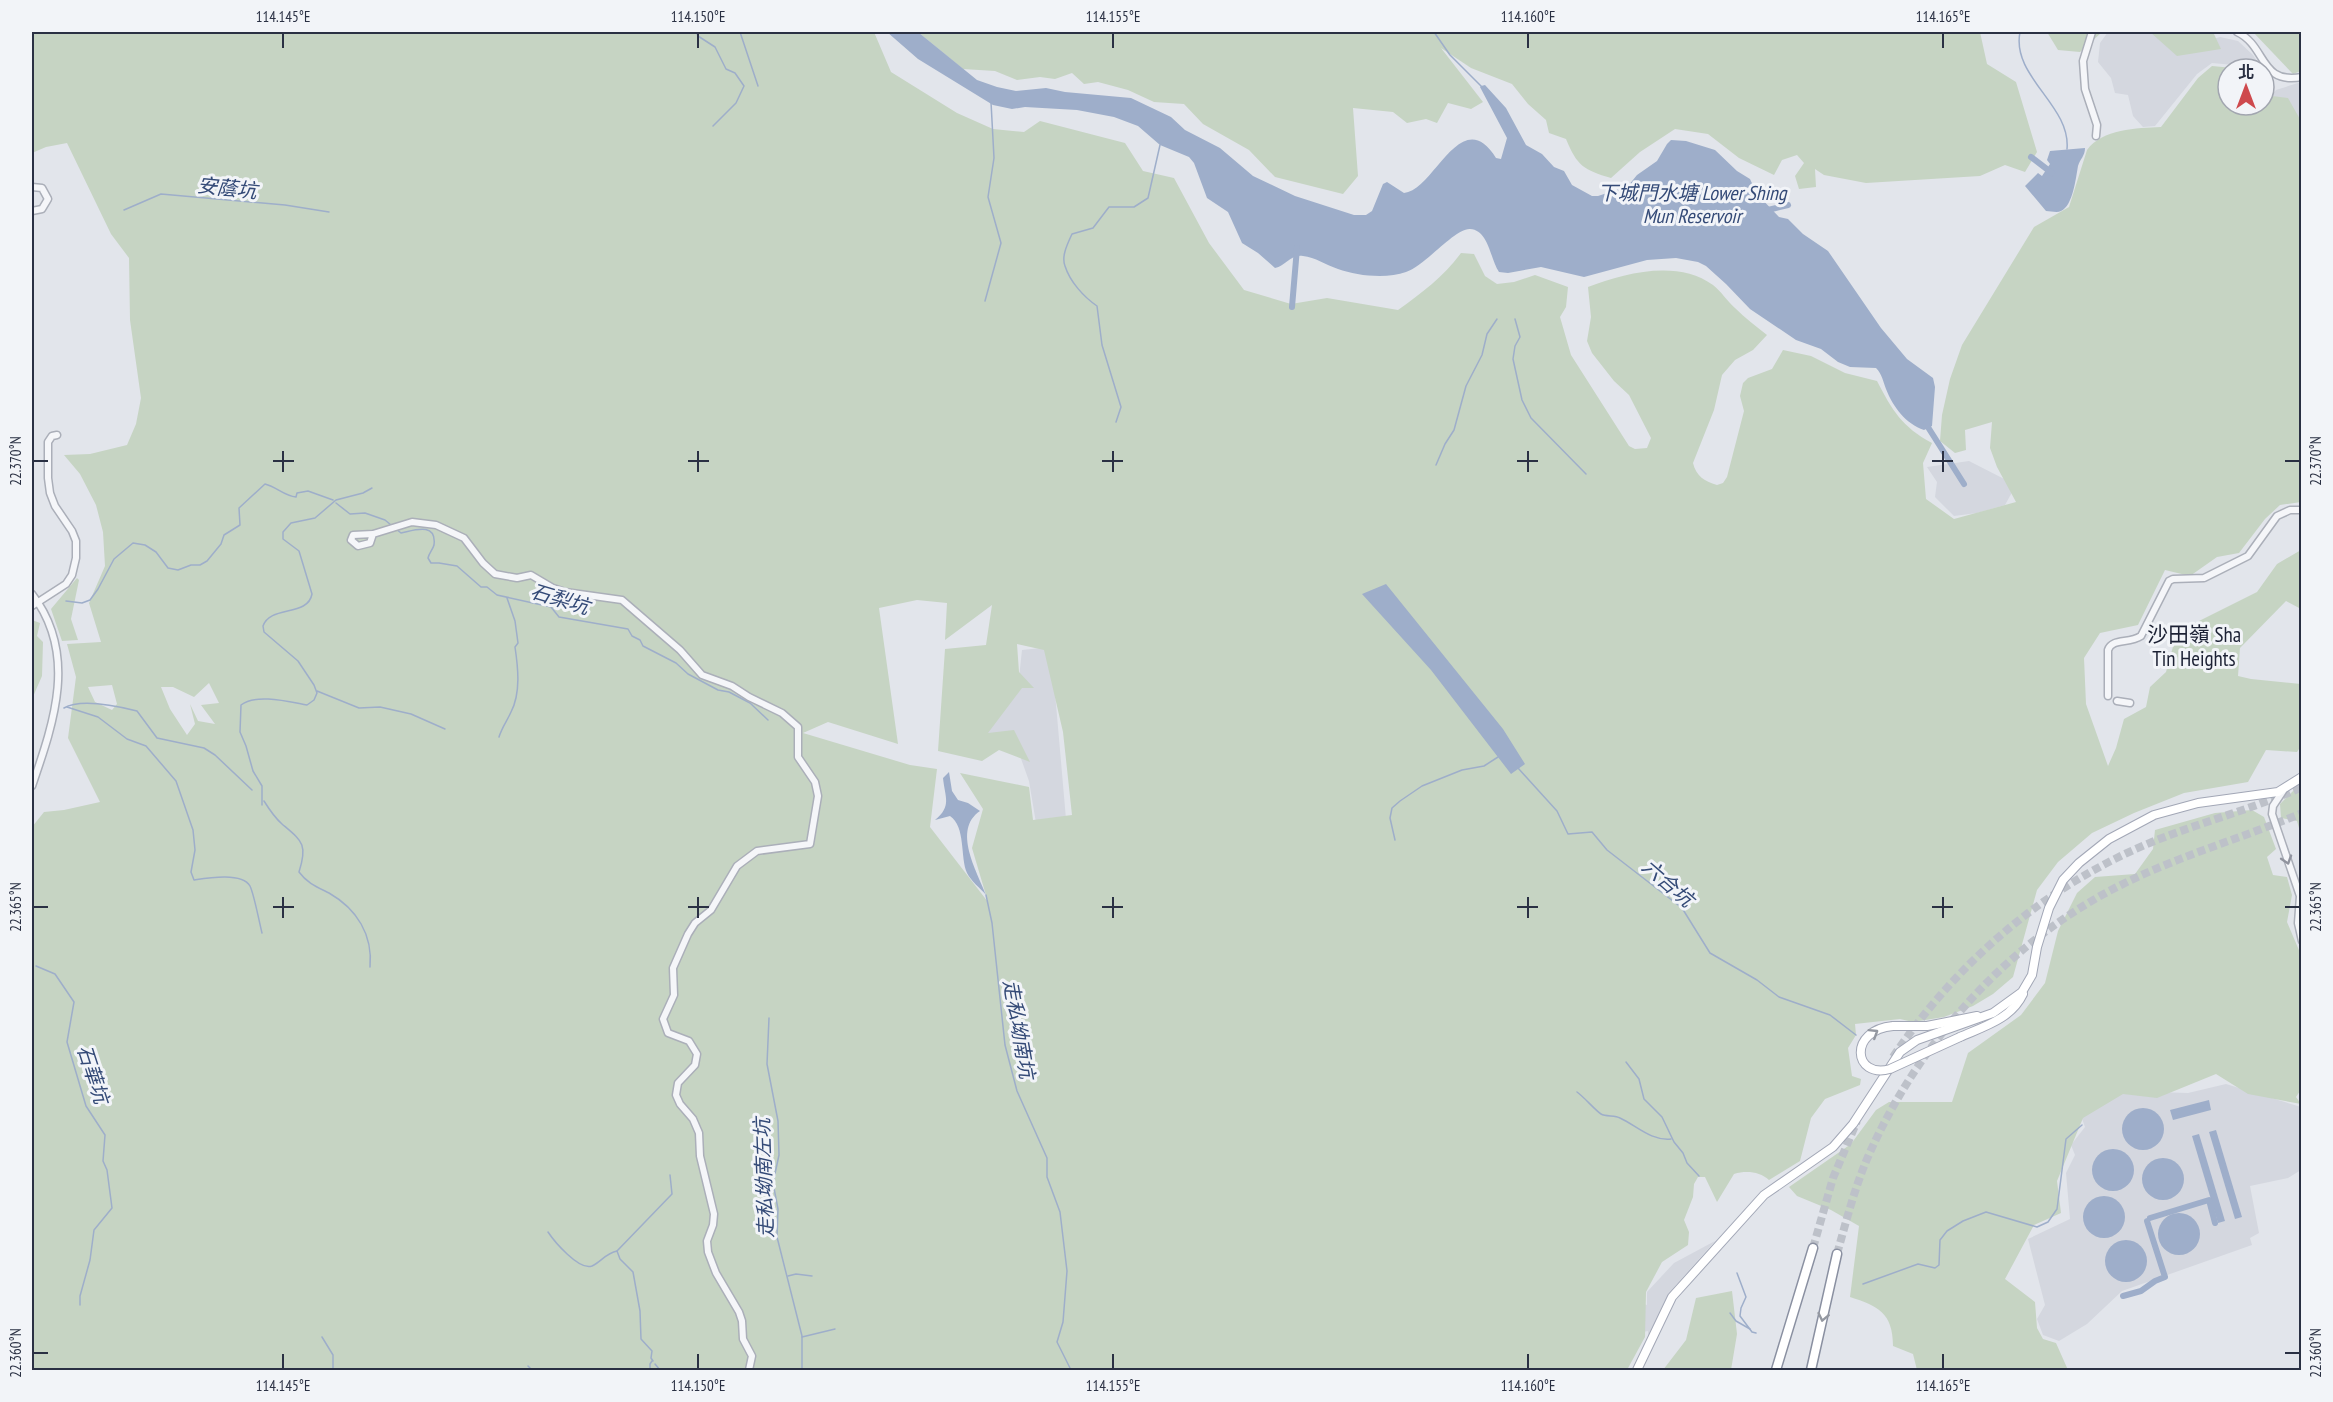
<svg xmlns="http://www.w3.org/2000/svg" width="2333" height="1402" viewBox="0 0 2333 1402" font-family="'PT Sans Narrow','Noto Sans TC',sans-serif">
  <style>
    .built { fill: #d4d7df }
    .green { fill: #c6d4c3; fill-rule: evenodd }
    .water { fill: #9eaeca }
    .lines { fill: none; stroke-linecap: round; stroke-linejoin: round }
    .stream { stroke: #9eaeca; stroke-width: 1.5 }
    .canal { stroke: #9eaeca; stroke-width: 6 }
    .highway-tunnel { stroke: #bdc1c9; stroke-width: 8; stroke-dasharray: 8 4; stroke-linecap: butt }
    .minor-casing { stroke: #abafb9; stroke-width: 9 }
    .major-casing { stroke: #a2a7b6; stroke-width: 10 }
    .highway-casing { stroke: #8a90a1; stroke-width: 11 }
    .minor { stroke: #f5f6f9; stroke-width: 6 }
    .major { stroke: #fff; stroke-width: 8 }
    .highway { stroke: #fff; stroke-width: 8 }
    .major-bridge-casing { stroke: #a2a7b6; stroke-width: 10; stroke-linecap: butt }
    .major-bridge { stroke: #fff; stroke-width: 8 }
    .oneway { stroke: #90939e }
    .oneway2 { stroke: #9498a1 }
    .ticks { fill: none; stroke: #2a3043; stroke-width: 2 }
    .labels { text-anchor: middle; stroke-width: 6; stroke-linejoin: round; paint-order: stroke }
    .water-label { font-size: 20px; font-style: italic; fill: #344a77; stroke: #f2f4f8 }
    .quarter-label { font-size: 21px; fill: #1c2134; stroke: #f2f4f8 }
    .neatline { fill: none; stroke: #2a3043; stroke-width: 2 }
    .ticks-label { font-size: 15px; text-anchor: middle; fill: #2a3043 }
  </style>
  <rect width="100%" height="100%" fill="#e2e5eb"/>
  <!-- built -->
  <g class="built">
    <polygon points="2108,32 2155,32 2200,43 2220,37 2238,41 2253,55 2262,69 2238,69 2234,65 2212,63 2197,74 2155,126 2143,127 2133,116 2128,95 2115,93 2111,78 2098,62 2100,43"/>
    <polygon points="2301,82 2301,120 2267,101 2276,90"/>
    <polygon points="1969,461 2016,485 2005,505 1977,513 1954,516 1935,497 1937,482 1927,467"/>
    <polygon points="1051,647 1066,819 1036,823 1029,781 1019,753 984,737 1018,687 1022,650"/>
    <polygon points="2226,1084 2301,1107 2301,1170 2288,1178 2250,1186 2259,1233 2250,1238 2252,1245 2122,1291 2087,1324 2059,1341 2043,1335 2037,1319 2045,1305 2028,1239 2070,1219 2066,1173 2075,1155 2071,1145 2085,1127 2080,1113 2124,1091 2188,1093"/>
    <polygon points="1715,1241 1675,1286 1648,1336 1648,1331 1643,1332 1634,1301 1647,1305 1647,1292 1674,1263"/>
  </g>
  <!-- green -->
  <g class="green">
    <path d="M32,32H874L891,72L957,113L993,129L1024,132L1040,121L1125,143L1143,171L1174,178L1209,243L1244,290L1291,304L1327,298L1398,310C1422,293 1444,276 1461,253L1474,254L1485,276L1497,284L1514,282L1535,275L1568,287L1566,307L1560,317L1571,355L1629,446L1635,449L1647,448L1651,438L1629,395L1614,381L1592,353L1587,341L1591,317L1588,287C1624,273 1678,259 1713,285C1721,291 1727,301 1735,308C1745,318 1756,326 1767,335L1753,350L1735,360L1722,375L1714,410L1693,463C1696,476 1704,481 1717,485L1723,483L1727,477L1744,411L1740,396L1743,383L1748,378L1772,369L1783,350L1811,356L1845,373L1877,381C1892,410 1902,427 1932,443L1923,463L1926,499L1954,519L2016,502L1997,467L1990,448L1992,422L1965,430L1966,450L1955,453L1940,441L1942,415L1950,379L1962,345L2034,227L2069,207L2087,150C2102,129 2137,128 2161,127L2198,78L2212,66L2233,68L2228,69V105H2264V95L2288,98L2301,121V502L2280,505L2265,519L2239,553L2217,557L2190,576L2165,570L2138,625L2100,633L2084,658L2086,704L2108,766L2116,748L2124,719L2146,707L2150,687L2166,672L2177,632L2257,592L2277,564L2301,550V609L2286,601L2240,648L2238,676L2251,679L2301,684V746L2297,752L2266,750L2248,782L2184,793L2134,813L2092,833L2058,862L2037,890L2013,977L1993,994L1973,1006L1944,1017L1913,1022L1900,1019L1855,1024L1856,1035L1848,1048L1852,1076L1861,1079L1860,1085L1825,1099L1811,1118L1800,1161L1769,1180C1760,1172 1747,1170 1734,1174L1717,1202L1705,1177H1698L1694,1184L1693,1197L1684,1220L1689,1232L1688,1245L1662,1262L1646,1292L1645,1337L1627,1370H32V827L44,812L64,810L100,802L68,738L76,677L67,644L101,642L89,603L105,566L103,532L96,505L80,474L64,455L90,454L127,445L136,424L141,398L130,320L129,258L111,234L67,143L46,147L32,153ZM917,600L947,603L945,640L992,605L986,645L945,649L938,751L982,761L999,750L1030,762L1014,730L988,733L1022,688H1034L1019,672L1017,644L1044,650L1063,732L1072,815L1033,820L1029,787L960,773L983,809L972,848L988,902L930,827L937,769L910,765L803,733L828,722L898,744L879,608ZM209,683L219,703L201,705L215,724L198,721L190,704L195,724L187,735L170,709L161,687H173L194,697ZM112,685L117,704L112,710L95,702L88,687Z"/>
    <path d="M918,32H1980L1987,64L2016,82L2037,152L2025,172L2005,165L1980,176L1866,183L1824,175L1815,169L1816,187L1799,189L1795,176L1804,163L1797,155L1782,160L1774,175L1739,158L1708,134L1675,129L1640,152L1611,178C1584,170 1577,166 1566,139L1549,133L1546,120L1528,104L1512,84L1471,68L1441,48L1483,102L1471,109L1448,103L1437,123L1426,119L1407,123L1393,112L1353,108L1358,176L1343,194L1275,177L1249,150L1203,124L1184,104L1154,102L1128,90L1098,82L1084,84L1072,73L1055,79L1040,77L1017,80L995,71L963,69Z"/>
    <polygon points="2047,32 2102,32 2080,52 2058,50"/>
    <polygon points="2150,32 2213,32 2221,49 2177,56"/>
    <polygon points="2253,32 2301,32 2301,71 2293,74"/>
    <polygon points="77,578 79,580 71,619 78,640 62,641 51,609"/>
    <polygon points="32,620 40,623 37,636 43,642 42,676 32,699"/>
    <polygon points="2301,783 2301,835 2297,821 2281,818 2280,804"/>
    <path d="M2252,810L2264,817L2276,849L2267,857L2273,875L2287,877L2292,895L2287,922L2301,955L2302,1088L2296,1097L2301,1104L2248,1094L2216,1074L2157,1098L2123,1094L2083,1118L2057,1181L2061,1213L2034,1225L2005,1279L2035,1302L2037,1328L2043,1339L2056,1343L2068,1370H1917L1913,1354L1893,1346C1893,1313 1878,1306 1850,1297L1859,1226L1831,1210L1797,1196L1789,1187L1851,1144L1876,1110L1889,1102H1952L1968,1053L2021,1015L2045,983L2058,931L2077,893L2095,877L2135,874L2153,849L2155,830L2215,813Z"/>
    <polygon points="1732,1291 1737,1334 1731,1370 1663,1370 1686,1340 1696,1298"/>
  </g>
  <!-- water -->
  <g class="water">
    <path d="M887,32H918L977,80L997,87L1016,91L1046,88L1065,92L1131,98L1171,117L1185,130L1220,148L1253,176L1295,196L1354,215H1366L1372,211L1383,184L1387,182L1404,193C1434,191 1461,102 1496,158L1501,159L1507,138L1480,87L1481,86L1485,85L1506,108L1526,145L1542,154L1554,167L1564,171L1572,185L1592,196H1598L1628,186L1637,175L1657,161L1667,144L1671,140L1686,141L1715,150L1737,171L1750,179L1757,194L1779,217L1788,219L1803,234L1828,251L1881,328L1907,359L1933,378L1935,387L1932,426L1924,430C1906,424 1893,407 1886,389C1883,381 1882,374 1876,368L1850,367L1838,362L1821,349L1796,340L1750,309L1726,284L1706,266L1698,262L1676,258L1647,260L1584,277L1541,267L1508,273L1499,272C1490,259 1489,230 1470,229C1455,228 1426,265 1406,272C1387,279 1357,276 1338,269C1326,265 1315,257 1303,256C1290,254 1286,266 1275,268L1258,253L1242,243L1228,212L1207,198L1194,163L1189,157L1160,145L1138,126L1114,117L1077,110L1025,107L1012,109L993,105L918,59Z"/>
    <path d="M2085,148C2085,156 2080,159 2078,166C2076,177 2073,206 2061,211C2057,213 2051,211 2046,211L2025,186L2038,173L2042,176L2050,164L2047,160L2050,151Z"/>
    <polygon points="1386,584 1503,729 1525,764 1511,774 1431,670 1362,594"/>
    <path d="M949,772L952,791L958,800L968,803L980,811C952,830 977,871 986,895C980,888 971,881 967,873C960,857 966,827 950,816L935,820C952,806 945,798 943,778Z"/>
    <polygon points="2209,1100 2211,1110 2173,1120 2170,1110"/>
    <circle cx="2143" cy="1129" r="21"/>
    <polygon points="2216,1130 2242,1217 2235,1219 2209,1132"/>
    <polygon points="2199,1134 2225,1221 2218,1223 2192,1136"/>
    <circle cx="2113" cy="1170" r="21"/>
    <circle cx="2163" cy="1179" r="21"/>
    <circle cx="2104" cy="1217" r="21"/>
    <circle cx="2179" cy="1234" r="21"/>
    <circle cx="2126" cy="1261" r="21"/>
  </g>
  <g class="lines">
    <!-- stream -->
    <g class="stream">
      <polyline points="696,32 698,36 715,47 726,69 735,73 744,86 736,103 713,126"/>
      <polyline points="740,32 758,86"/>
      <polyline points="1434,32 1450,55 1482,87"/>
      <path d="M2020,32C2011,77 2071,105 2067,149"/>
      <polyline points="124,210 161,194 285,205 329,212"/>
      <polyline points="985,301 1001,243 988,197 994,158 991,102"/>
      <polyline points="1515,319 1520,337 1515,346 1513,359 1522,400 1531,418 1586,474"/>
      <path d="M1116,422L1121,407L1102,345L1097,306C1084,297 1070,282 1065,266C1061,256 1068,243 1072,234L1093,228L1109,207H1134L1148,198L1160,145"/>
      <polyline points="1436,465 1445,444 1454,430 1466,386 1482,355 1487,334 1497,319"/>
      <polyline points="336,503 350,514 365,513 385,520 391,525"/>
      <path d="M396,529L401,533C412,531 437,521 434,545C433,549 429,553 428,558L431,563H439L457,566L481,587H487L497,595L551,607L559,617L628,629L632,636L640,640L643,646L676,663L688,674L718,690L729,692L750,703L768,720"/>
      <path d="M66,601L82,603L90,600L98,589L114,559L133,543L145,545L156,552L168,568L178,570L191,565H200L207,561L221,544L224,535L240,525L239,508L265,484C277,487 284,496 296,497L297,493L308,491L333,500"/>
      <polyline points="317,691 359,708 380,707 411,714 445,729"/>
      <path d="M67,707L98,717L127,739L146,746L176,781L193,830L195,850L191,872L194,880C207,878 242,872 250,886C254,894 259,921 262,933"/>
      <path d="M64,708C81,698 117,706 137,711L157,738L204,748L215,755L252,790"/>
      <path d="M499,737C502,727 507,721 511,712C521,693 518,667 515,647L518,643L515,621L507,598"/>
      <polyline points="1518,768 1557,811 1568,834 1592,832 1607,850 1682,908 1710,953 1757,980 1779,997 1830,1015 1856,1035"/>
      <path d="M264,801C269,809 274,817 282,824C302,841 308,844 299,872C307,883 317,887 329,893C357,909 373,935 370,967"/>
      <path d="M262,805V786L253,771L246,746L240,732L241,705C256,693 290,702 307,705L314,700L317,693L314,685L298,661L264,632L263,626C270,605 308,617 312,594L299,551L283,539V532L291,523L315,518L336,500L363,493L372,488"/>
      <polyline points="1395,840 1390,818 1392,808 1400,801 1422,786 1462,770 1484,766 1498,757"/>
      <polyline points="986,895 992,923 1005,1045 1017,1091 1047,1158 1047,1177 1060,1212 1067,1271 1063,1322 1057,1342 1071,1370"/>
      <polyline points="36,966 55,974 74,1002 67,1042 86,1106 105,1135 103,1161 107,1170 112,1208 94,1230 90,1260 80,1296 80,1305"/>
      <polyline points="769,1018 767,1064 778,1121 779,1155 773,1183 778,1209 777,1237 802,1336 802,1370"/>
      <polyline points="1626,1062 1639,1079 1644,1099 1662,1117 1674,1142 1683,1153 1687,1163 1699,1176"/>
      <path d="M1577,1092C1583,1096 1596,1111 1601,1114C1606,1117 1615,1115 1620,1118C1637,1126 1651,1141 1671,1139"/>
      <path d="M548,1232C554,1241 579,1271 592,1266C601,1262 606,1253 617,1251L620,1259L633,1272L640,1311L641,1339L652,1351L651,1358L653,1361"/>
      <polyline points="617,1251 672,1194 670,1175"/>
      <polyline points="1737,1273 1746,1297 1741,1308 1740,1316 1752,1332 1756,1333"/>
      <polyline points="788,1276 796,1274 812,1276"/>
      <polyline points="1863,1284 1918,1264 1935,1268 1939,1265 1940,1240 1947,1231 1963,1221 1986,1212 2037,1227 2048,1222 2057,1209 2066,1139 2082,1125"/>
      <polyline points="1730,1313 1736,1321 1750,1329"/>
      <polyline points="322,1337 333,1355 333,1370"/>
      <polyline points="802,1337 835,1329"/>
      <polyline points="655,1364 660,1370"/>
      <polyline points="528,1366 532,1370"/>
      <polyline points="650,1370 650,1364 652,1361"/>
    </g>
    <!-- canal -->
    <g class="canal">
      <polyline points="2031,157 2052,173"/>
      <polyline points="1768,210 1788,205"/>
      <polyline points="1292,307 1297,248"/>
      <polyline points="1926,424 1964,484"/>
      <polyline points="2150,1218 2209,1200 2215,1223"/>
      <polyline points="2123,1296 2141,1291 2155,1281 2165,1277 2147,1221"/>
    </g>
    <!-- highway-tunnel -->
    <g class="highway-tunnel">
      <path d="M1893,1057C1957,962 2045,886 2152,842C2201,822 2253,809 2302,787"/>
      <polyline points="1813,1248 1833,1178 1857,1121"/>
      <path d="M1837,1254C1846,1222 1854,1190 1867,1159C1918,1041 2012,937 2129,881C2185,854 2245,837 2302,813"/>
    </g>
    <defs>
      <g id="minor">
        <polyline points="2092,32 2083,61 2085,89 2097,125 2096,136"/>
        <path d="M2237,32C2267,46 2259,85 2302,77"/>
        <polyline points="32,187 42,188 48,199 42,209 32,211"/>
        <polyline points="373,534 370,543 358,546 351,540 353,535 373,534 412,522 436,525 464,538 483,563 495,574 517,578 531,575 553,588 565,592 622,600 680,650 702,675 732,686 749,697 782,713 798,727 798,757 815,782 818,796 810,844 757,851 737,866 711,910 695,923 688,934 673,968 674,995 663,1019 668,1033 689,1041 697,1054 695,1065 678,1083 676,1095 680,1104 693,1119 699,1133 700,1156 714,1214 713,1225 707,1241 708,1252 716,1273 739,1312 742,1321 743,1339 752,1356 749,1370"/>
        <path d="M32,594C78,654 54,722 32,786"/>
        <polyline points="32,606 66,584 72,575 76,558 76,541 72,531 55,506 50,493 48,478 48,442 52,436 57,435"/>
        <path d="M2108,696V650C2112,638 2129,644 2141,636L2169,581L2173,579L2204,578L2248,556L2277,516L2290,510H2302"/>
        <polyline points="2117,701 2130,703"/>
        <polyline points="2283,791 2273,806 2272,814 2300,896 2298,923 2302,941"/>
      </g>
      <g id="major">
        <polyline points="1893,1026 1927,1026 1977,1016"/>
        <path d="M1960,1037C1985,1026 2011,1019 2023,994"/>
        <polyline points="1637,1370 1672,1297 1764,1195 1833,1147 1853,1124 1900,1052 1917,1040 1993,1013 2022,992 2032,975 2037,947 2049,908 2063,880 2079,863 2109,839 2154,815 2198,803 2278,792 2302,777"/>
      </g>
      <g id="highway">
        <polyline points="1776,1370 1813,1248"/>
        <polyline points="1811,1370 1837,1254"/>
      </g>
    </defs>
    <!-- minor casing -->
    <use href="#minor" class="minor-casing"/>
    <!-- major casing -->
    <use href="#major" class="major-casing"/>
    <!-- highway casing -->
    <use href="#highway" class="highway-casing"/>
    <!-- minor -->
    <use href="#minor" class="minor"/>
    <!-- major -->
    <use href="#major" class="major"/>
    <!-- highway -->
    <use href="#highway" class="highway"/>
    <defs>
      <path id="major-bridge" d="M1893,1026C1848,1030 1853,1079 1890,1069L1960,1037"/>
    </defs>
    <!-- major-bridge casing -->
    <use href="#major-bridge" class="major-bridge-casing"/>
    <!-- major-bridge -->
    <use href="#major-bridge" class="major-bridge"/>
  </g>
  <!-- one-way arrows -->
  <defs><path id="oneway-chevron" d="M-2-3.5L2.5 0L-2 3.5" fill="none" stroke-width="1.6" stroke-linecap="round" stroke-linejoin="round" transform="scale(1.5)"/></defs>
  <use class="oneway" href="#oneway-chevron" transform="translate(2287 860) rotate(72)"/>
  <g class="oneway2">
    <use href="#oneway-chevron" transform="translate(1874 1033) rotate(-32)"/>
    <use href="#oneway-chevron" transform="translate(1823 1317) rotate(102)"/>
  </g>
  <!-- ticks -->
  <path class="ticks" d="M283,33V48M698,33V48M1113,33V48M1528,33V48M1943,33V48M283,451V472M698,451V472M1113,451V472M1528,451V472M1943,451V472M33,461H48M273,461H294M688,461H709M1102,461H1123M1517,461H1538M1932,461H1953M2285,461H2300M283,897V918M698,897V918M1113,897V918M1528,897V918M1943,897V918M33,907H48M273,907H294M688,907H709M1102,907H1123M1517,907H1538M1932,907H1953M2285,907H2300M33,1353H48M2285,1353H2300M283,1354V1369M698,1354V1369M1113,1354V1369M1528,1354V1369M1943,1354V1369"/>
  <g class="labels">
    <!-- water labels -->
    <g class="water-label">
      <text transform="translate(227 188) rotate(6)" y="7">安蔭坑</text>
      <text x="1692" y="200">下城門水塘 Lower Shing<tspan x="1692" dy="23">Mun Reservoir</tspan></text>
      <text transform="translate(560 599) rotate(17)" y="7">石梨坑</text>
      <text transform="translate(1668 883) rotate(41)" y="7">六合坑</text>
      <text transform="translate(1019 1029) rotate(80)" y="7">走私坳南坑</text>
      <text transform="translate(93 1074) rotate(72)" y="7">石華坑</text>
      <text transform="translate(764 1178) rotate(-92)" y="7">走私坳南左坑</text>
    </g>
    <!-- quarter labels -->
    <g class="quarter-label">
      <text x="2194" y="642">沙田嶺 Sha<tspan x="2194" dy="24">Tin Heights</tspan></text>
    </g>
  </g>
  <!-- border -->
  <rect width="2333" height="1402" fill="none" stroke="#f2f4f8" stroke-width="66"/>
  <!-- north arrow -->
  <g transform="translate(2246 87)"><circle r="28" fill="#f2f4f8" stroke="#a2a6b0" stroke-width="1.5"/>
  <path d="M0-4.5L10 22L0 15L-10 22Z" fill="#ce494d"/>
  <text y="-9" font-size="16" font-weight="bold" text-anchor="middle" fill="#2a3043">北</text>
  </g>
  <rect x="33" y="33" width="2267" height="1336" class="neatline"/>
  <g class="ticks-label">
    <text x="283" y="22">114.145°E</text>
    <text x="698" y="22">114.150°E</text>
    <text x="1113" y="22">114.155°E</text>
    <text x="1528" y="22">114.160°E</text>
    <text x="1943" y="22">114.165°E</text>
    <text transform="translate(16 461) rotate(-90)" y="5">22.370°N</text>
    <text transform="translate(2316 461) rotate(-90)" y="5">22.370°N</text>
    <text transform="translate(16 907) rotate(-90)" y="5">22.365°N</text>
    <text transform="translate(2316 907) rotate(-90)" y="5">22.365°N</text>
    <text transform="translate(16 1353) rotate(-90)" y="5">22.360°N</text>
    <text transform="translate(2316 1353) rotate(-90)" y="5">22.360°N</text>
    <text x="283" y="1391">114.145°E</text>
    <text x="698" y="1391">114.150°E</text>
    <text x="1113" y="1391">114.155°E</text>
    <text x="1528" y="1391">114.160°E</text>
    <text x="1943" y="1391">114.165°E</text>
  </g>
</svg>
